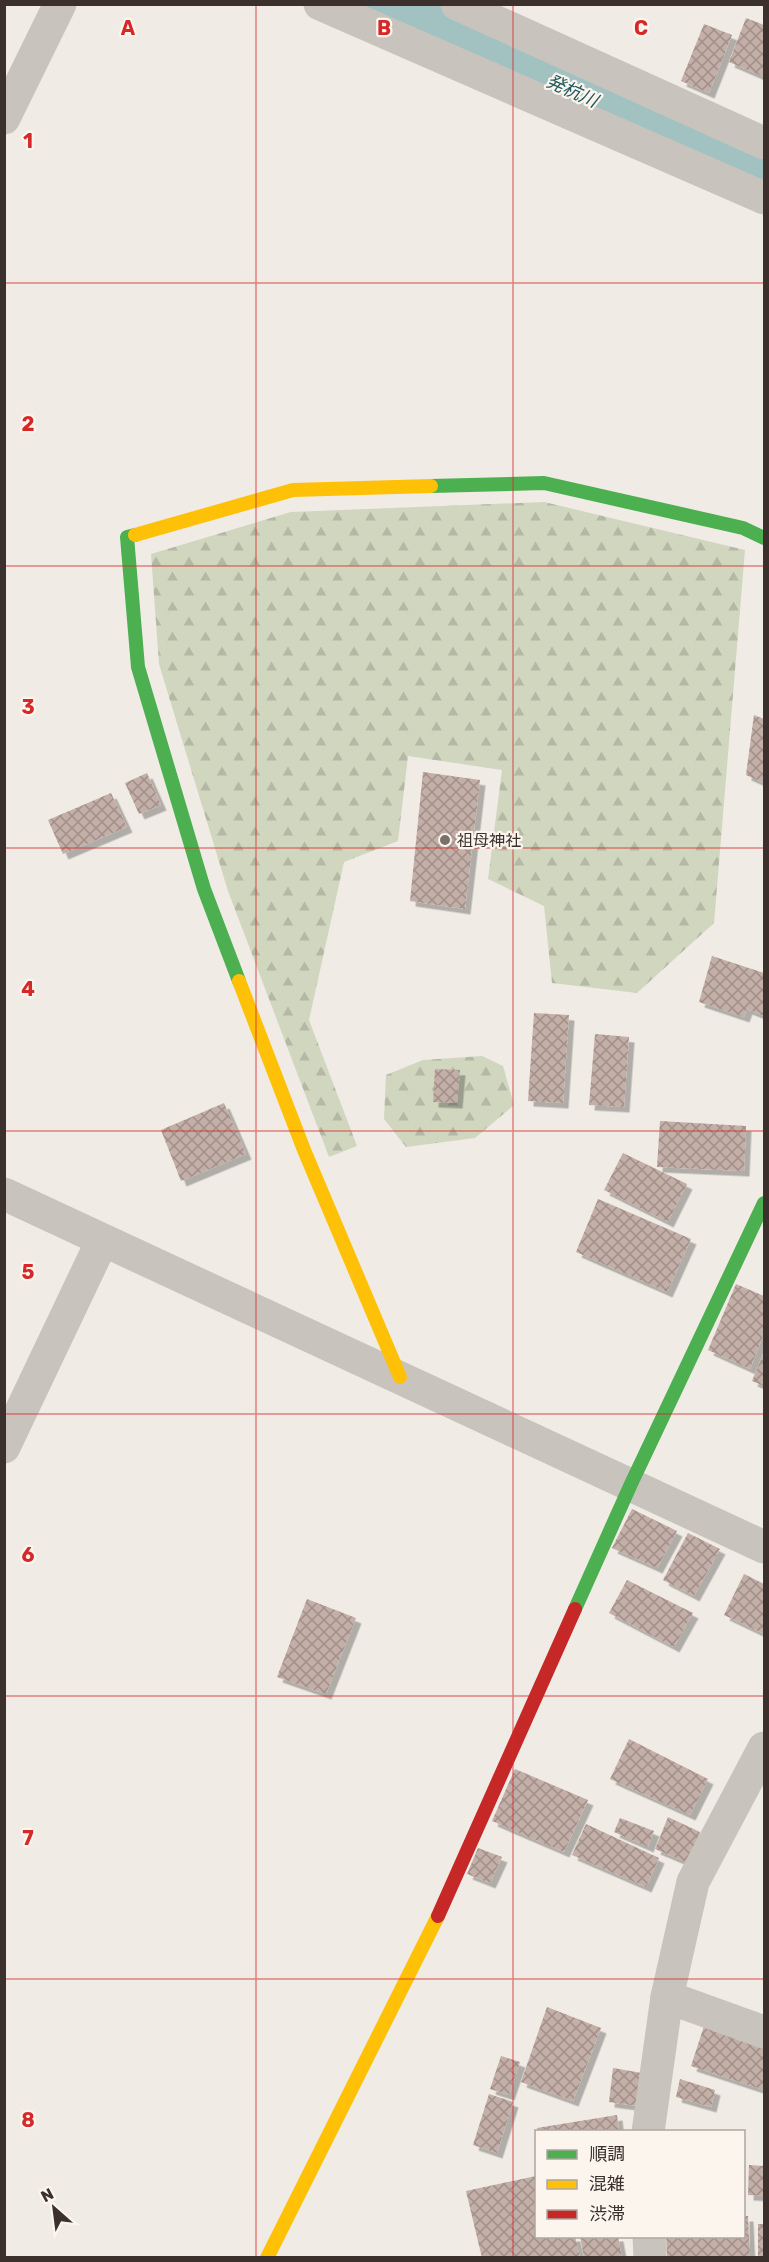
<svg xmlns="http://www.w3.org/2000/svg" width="769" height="2262" viewBox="0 0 769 2262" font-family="Rubik,'Noto Sans JP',sans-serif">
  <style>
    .forest { fill: url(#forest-firs) }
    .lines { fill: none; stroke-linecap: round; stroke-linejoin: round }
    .river { stroke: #a1c2c1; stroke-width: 63 }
    .building { fill: url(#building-cross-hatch); filter: url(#shadow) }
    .street { stroke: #c9c3be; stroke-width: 33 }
    .fast { stroke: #4caf50; stroke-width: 14 }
    .slow { stroke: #ffc107; stroke-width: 14 }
    .jam { stroke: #c62828; stroke-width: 14 }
    .grid { fill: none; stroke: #d62828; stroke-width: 1.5; stroke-opacity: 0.55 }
    .poi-dot { fill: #7a716c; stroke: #fbf5ee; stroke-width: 2 }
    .labels { text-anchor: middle; stroke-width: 4.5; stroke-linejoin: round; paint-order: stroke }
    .poi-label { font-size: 16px; fill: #3b302b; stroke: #fbf5ee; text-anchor: start }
    .water-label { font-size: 18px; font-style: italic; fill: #1f5a5e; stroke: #fbf5ee }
    .grid-label { font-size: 20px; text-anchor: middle; font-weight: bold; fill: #d62828; stroke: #fbf5ee; stroke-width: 4.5; stroke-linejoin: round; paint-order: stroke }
  </style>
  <defs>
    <pattern id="forest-firs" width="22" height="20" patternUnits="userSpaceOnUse" patternTransform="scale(1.5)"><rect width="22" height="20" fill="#d1d6bf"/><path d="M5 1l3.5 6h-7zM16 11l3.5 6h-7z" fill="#b4b8a4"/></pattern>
    <pattern id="building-cross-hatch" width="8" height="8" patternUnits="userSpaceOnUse" patternTransform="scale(1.5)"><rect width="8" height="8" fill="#c3afa7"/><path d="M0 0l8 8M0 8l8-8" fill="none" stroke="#a08f88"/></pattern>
    <filter id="shadow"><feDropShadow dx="5.5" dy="5.5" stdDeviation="0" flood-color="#0004"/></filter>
  </defs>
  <rect width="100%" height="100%" fill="#f0ebe5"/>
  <!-- forest -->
  <g class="forest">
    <polygon points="544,502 745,550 714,923 637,993 552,983 544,906 488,879 502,770 408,756 398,841 344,862 309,1020 357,1146 329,1157 228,891 159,664 151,554 291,512"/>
    <polygon points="482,1056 503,1066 514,1105 475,1138 406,1147 384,1119 386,1075 423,1060"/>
  </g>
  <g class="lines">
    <!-- river -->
    <polyline class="river" points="379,4 764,177"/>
  </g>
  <!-- building -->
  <g class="building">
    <polygon points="746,18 764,25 764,77 729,62"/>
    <polygon points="704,24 732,35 709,93 681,81"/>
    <polygon points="754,715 764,719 764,783 746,775"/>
    <polygon points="423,772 480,780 465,909 410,901"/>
    <polygon points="147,773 161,805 139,814 125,783"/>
    <polygon points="111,793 127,827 63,854 48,820"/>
    <polygon points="712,956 764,973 764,1016 747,1009 744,1017 699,1002"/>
    <polygon points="534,1013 569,1015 563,1103 528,1101"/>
    <polygon points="595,1034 629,1037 624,1107 589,1105"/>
    <polygon points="435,1069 460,1070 457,1103 433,1102"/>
    <polygon points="224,1103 246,1154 181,1181 161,1130"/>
    <polygon points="660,1121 746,1126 744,1171 657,1167"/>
    <polygon points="623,1153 687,1184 668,1222 604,1190"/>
    <polygon points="598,1199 691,1239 667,1292 576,1252"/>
    <polygon points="736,1284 764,1296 764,1333 750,1369 708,1350"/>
    <polygon points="764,1352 764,1386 752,1381"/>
    <polygon points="632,1509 677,1531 657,1568 612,1548"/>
    <polygon points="688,1533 720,1549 694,1596 663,1580"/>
    <polygon points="744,1574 764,1584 764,1634 724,1615"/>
    <polygon points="627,1580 693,1613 674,1647 609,1613"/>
    <polygon points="307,1599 356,1618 326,1694 277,1677"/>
    <polygon points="629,1739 708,1779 690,1815 610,1779"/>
    <polygon points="515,1769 588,1800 564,1852 492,1821"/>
    <polygon points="668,1817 700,1832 686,1862 655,1849"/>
    <polygon points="620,1818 654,1831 648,1847 614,1832"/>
    <polygon points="586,1824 659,1858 646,1887 572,1855"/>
    <polygon points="478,1848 502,1857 490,1883 467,1874"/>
    <polygon points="547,2007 601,2028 573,2101 521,2082"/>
    <polygon points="706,2020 764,2040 764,2090 691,2066"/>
    <polygon points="501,2056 520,2062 509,2095 490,2089"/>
    <polygon points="613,2068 642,2073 638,2106 609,2102"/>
    <polygon points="680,2079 715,2090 711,2107 676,2097"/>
    <polygon points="489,2094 513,2102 497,2153 473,2145"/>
    <polygon points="617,2115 619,2132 538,2132 537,2128"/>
    <polygon points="749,2165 764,2166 764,2196 748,2195"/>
    <polygon points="536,2176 536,2236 575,2236 580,2258 482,2258 466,2191"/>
    <polygon points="744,2216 748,2216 750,2258 667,2258 666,2236 744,2236"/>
    <rect x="758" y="2224" width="6" height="34"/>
    <polygon points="580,2236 618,2236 622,2258 584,2258"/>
  </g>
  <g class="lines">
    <!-- street -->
    <g class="street">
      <polyline points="320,4 764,198"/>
      <polyline points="457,4 764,143"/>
      <polyline points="4,118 60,4"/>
      <polyline points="4,1194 764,1547"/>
      <polyline points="4,1447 102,1241"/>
      <polyline points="667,1997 764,2032"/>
      <polyline points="648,2132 667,1997 693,1882 764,1748"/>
      <polyline points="649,2236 650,2258"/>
    </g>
    <!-- fast -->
    <g class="fast">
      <polyline points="431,486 544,483 743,528 764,538"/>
      <polyline points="135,535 127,537 138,667 204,889 239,981"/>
      <polyline points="575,1609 631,1484 764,1203"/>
    </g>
    <!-- slow -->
    <g class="slow">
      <polyline points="135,535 293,490 431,486"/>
      <polyline points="239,981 304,1150 400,1377"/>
      <polyline points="267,2258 438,1916"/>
    </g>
    <!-- jam -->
    <polyline class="jam" points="438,1916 575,1609"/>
  </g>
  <!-- grid -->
  <path class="grid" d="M256,4V2258M513,4V2258M4,283H764M4,566H764M4,848H764M4,1131H764M4,1414H764M4,1696H764M4,1979H764"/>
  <!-- markers -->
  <circle class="poi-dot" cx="445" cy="840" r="6"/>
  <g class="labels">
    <!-- poi labels -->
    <g class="poi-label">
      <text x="457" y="846">祖母神社</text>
    </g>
    <!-- water labels -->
    <g class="water-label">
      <text transform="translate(572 91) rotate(24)" y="6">発杭川</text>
    </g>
  </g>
  <g class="grid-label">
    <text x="128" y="35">A</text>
    <text x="384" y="35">B</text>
    <text x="641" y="35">C</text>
    <text x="28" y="148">1</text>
    <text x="28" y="431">2</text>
    <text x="28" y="714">3</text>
    <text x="28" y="996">4</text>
    <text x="28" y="1279">5</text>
    <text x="28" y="1562">6</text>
    <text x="28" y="1845">7</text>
    <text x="28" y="2127">8</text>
  </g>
  <!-- border -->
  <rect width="769" height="2262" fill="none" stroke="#3b302b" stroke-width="12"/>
  <!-- legend -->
  <rect x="535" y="2130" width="210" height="108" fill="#fbf5ee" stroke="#aea6a0" stroke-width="1.5"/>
  <rect x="547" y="2150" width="30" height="9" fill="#4caf50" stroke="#aea6a0" stroke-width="1.5"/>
  <text x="589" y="2160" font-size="18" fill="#3b302b">順調</text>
  <rect x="547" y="2180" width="30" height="9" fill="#ffc107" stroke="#aea6a0" stroke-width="1.5"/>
  <text x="589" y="2190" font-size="18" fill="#3b302b">混雑</text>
  <rect x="547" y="2210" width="30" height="9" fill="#c62828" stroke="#aea6a0" stroke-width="1.5"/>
  <text x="589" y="2220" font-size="18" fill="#3b302b">渋滞</text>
  <!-- north arrow -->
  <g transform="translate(54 2208) rotate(332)" stroke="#fbf5ee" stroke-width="4.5" paint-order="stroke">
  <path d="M0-4.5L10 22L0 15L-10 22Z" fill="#3b302b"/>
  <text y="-9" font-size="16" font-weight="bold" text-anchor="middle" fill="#3b302b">N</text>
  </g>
</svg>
